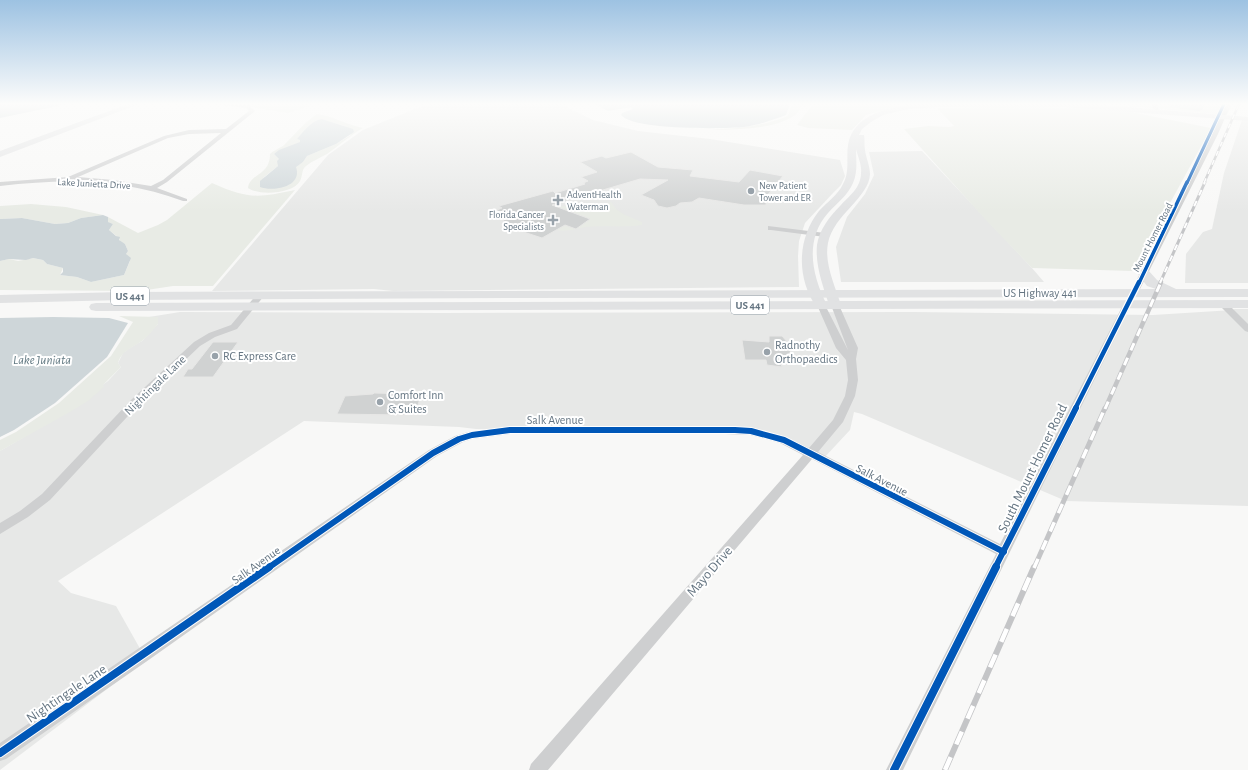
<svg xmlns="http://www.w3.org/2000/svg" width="1248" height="770" viewBox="0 0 1248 770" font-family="'Alegreya Sans',sans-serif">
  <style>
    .built { fill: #e7e8e7 }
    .green { fill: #e8ebe5; fill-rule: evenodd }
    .water { fill: #ced6d9 }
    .building { fill: #d0d2d2; stroke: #e7e7e6 }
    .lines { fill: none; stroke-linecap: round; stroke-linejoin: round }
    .street { fill: #cecfd0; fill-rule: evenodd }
    .secondary { fill: #e1e2e3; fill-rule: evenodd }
    .primary { fill: #e1e2e3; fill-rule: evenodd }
    .rail-far4-casing { stroke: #c4c5c7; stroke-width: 2.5 }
    .rail-far3-casing { stroke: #c4c5c7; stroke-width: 3 }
    .rail-far2-casing { stroke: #c4c5c7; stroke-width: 4.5 }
    .rail-far1-casing { stroke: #c4c5c7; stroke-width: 5 }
    .rail-casing { stroke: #c4c5c7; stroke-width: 6 }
    .rail-far4 { stroke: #fff; stroke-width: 1.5; stroke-dasharray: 5; stroke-linecap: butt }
    .rail-far3 { stroke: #fff; stroke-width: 2; stroke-dasharray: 6; stroke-linecap: butt }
    .rail-far2 { stroke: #fff; stroke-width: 3; stroke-dasharray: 8; stroke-linecap: butt }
    .rail-far1 { stroke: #fff; stroke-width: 3.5; stroke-dasharray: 10; stroke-linecap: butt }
    .rail { stroke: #fff; stroke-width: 4.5; stroke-dasharray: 14; stroke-linecap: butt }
    .cycleway-far4-casing { stroke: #fff; stroke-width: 4.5 }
    .cycleway-far3-casing { stroke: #fff; stroke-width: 5.5 }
    .cycleway-far2-casing { stroke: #fff; stroke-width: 7 }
    .cycleway-far1-casing { stroke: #fff; stroke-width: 8 }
    .cycleway-casing { stroke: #fff; stroke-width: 10 }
    .cycleway-far4 { stroke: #0057b8; stroke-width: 3 }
    .cycleway-far3 { stroke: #0057b8; stroke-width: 3.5 }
    .cycleway-far2 { stroke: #0057b8; stroke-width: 4.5 }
    .cycleway-far1 { stroke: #0057b8; stroke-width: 6 }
    .cycleway { stroke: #0057b8; stroke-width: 8 }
    .poi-dot { fill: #98a2aa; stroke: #fff; stroke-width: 1.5 }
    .labels { text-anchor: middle; stroke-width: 4; stroke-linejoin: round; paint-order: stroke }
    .far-street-label { font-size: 10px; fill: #647481; stroke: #fff }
    .far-poi-label { font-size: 10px; fill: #647481; stroke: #fff; text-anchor: start }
    .shield { fill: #fff; stroke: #929ea7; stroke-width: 1 }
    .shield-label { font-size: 11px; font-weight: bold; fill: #647481 }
    .street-label { font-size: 12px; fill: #647481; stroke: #fff }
    .poi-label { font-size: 12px; fill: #647481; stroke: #fff; text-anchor: start }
    .water-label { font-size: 13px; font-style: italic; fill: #637a83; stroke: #fff }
    .near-street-label { font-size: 14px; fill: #647481; stroke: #fff }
  </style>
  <rect width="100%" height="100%" fill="#f8f8f7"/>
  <!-- built -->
  <g class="built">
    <polygon points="434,104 560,104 593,120 638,131 710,139 840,160 845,176 841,185 834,192 805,223 799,241 798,256 799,287 393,291 374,289 212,291 328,155 363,130 417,108"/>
    <polygon points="1242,120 1248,120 1248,283 1185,283 1186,254 1203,232 1212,229 1224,173"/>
    <polygon points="922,151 1032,268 1044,282 841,282 836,247 847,217 865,194 874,175 869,152"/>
    <polygon points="1234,309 1248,309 1248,506 1066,501 862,414 854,412 850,430 823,459 802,448 738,432 476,429 459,427 304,421 58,581 71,593 116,606 147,661 131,671 0,770 0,451 50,422 108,381 121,367 118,363 123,353 128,349 142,341 158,324 158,317 149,317 180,312 442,313 913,312 1153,315 1233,310"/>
  </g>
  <!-- green -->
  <g class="green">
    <polygon points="233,104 315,104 288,113"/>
    <path d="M792,104H801C800,107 800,110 798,112C779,134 704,130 677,128C715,131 753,130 788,116Z"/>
    <polygon points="813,104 901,104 902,105 866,115 852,130 808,128 797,125"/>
    <polygon points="1106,104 1233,104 1227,115"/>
    <polygon points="1001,107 1095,108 1131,112 1211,128 1133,271 1032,268 985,219 904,129 928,126 949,127 954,126 937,108"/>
    <path d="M317,114C333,116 347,125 363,128C350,135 339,146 327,154C320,158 312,161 306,166C301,170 303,176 300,181C293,194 259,196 248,188C250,173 270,176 270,154C275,149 282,148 286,143C296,133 305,122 317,114ZM322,119L344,126L351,135L336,144L307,156L303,162L295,167L263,178L278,166L279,159L274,154L301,142V140L297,139L311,124Z"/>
    <path d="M212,183C248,199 257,198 295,190L213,286H173L140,291L0,290V261L9,259L18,261L33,258L43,260L47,264L63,268L60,275L77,277L91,282L124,275L130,261L126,254L128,251L125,244L120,242L119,238L109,230L113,224L107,222L108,217L138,233L158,225L167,220Z"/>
    <path d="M611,202L616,209L625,215L642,222V225C623,228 604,225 585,227C575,229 567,232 557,230L565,225L576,229L590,219L558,207C566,205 573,207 581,206C585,205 588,203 593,204L590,206L591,208L596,211L606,208L605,205L603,204Z"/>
    <polygon points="31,204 66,207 103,215 81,218 68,223 55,224 22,218 0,219 0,206"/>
    <path d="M119,316L158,317V324C153,330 148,336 143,340C133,348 122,350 118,363L121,367L103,385L104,387L88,401L70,412L0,451V440L16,432L59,403L111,356L133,322Z"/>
  </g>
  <!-- water -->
  <g class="water">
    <polygon points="0,104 67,104 0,118"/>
    <path d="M595,104H790L786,115C772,120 759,125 744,127C724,129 632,130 621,115L622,113L633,109L631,107L608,111Z"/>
    <polygon points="1170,104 1205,104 1202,110 1199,111 1170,107"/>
    <path d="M322,119L353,129L354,132L336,144L307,156L303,162L296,167C303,187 273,192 260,187V181L278,166L277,161L279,159L274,154L279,150L300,142V140L297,139C304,131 311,121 322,119Z"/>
    <polygon points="103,215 108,217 108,222 113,224 109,230 116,236 120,237 119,240 125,244 128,251 126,254 131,258 124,275 91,282 77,277 60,275 63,272 63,268 47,264 43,260 33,258 26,260 9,259 0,261 0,219 22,218 55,224 68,223 81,218"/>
    <polygon points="53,317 109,318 128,323 107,357 55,403 14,430 0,437 0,318"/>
  </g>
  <!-- building -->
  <g class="building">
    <polygon points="631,152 658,167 693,170 690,176 739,182 750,170 783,176 766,197 766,205 744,205 699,198 692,202 680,203 676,206 667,208 658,206 654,200 641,195 668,180 640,179 552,205 590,219 576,229 565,225 542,238 505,226 508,224 500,218 503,215 497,210 502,208 499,206 553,191 555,193 585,184 583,183 588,181 581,177 597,172 580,162 602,156 606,158"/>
    <polygon points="769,336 782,336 789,344 792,360 781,364 782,367 767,365 766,360 745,360 742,340 769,342"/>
    <polygon points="213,342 238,342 213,377 183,377 188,369 192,369"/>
    <polygon points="374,393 412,394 412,395 421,396 415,413 404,415 337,414 345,396 373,394"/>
  </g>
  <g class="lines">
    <!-- street -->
    <g class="street">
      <path d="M215,104L248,105L255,111L167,182L157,188L187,199V201H183C120,178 66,179 0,186V182L68,177L164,136L189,130L226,129L249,111L246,108ZM221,133L163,180L151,186L113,180L78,177L168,138L189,134Z"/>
      <polygon points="1151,104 1157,104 1160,114 1156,114"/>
      <polygon points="1225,104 1231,104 1218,134 1138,293 1137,295 1131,295 1130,293 1212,134"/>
      <polygon points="768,226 825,233 829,235 825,237 771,230 768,230"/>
      <polygon points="260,293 264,296 237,329 215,337 200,346 140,403 50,500 28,517 0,534 0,523 20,511 42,494 132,399 194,342 209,333 231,325 257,294"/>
      <polygon points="1223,301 1226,302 1248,324 1248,332 1245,331 1220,306 1219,304 1220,302"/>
      <path d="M821,302L825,305L848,350L831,305L835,302L839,305L858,348L856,359L858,380L855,396L843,422L818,452L1000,544L1123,305L1127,302L1131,305L903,770H886L996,554L812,459L548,770H529L531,764L803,455L780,443L751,435L700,433L510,434L472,439L463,442L437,456L150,659L6,759L0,761V743L429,450L455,436L468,432L510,426H735C762,428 785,436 809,448L833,420L845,396L848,380L846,360L836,348L817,305Z"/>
    </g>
    <!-- secondary -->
    <g class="secondary">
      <polygon points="128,104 139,104 0,157 0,151"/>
      <path d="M915,104H1091L1248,117V121L1065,107H937L908,109L883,115L871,122L862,129L859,135H864C865,140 864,145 865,150C866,158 870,166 870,174C869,198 834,214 828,243C824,263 835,286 841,305L839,308H831L829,305C823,286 815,265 817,245C819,230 830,216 840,206C849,196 861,188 861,173C862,165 858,157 856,149C856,160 858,172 853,183C848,195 837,203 828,213C804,240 812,276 827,305L825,308H817C796,278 797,239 819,211C827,202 838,195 843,184C850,172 846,158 848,145C853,114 890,107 915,104Z"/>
    </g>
    <!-- primary -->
    <g class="primary">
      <polygon points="1143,269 1148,270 1157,280 1176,289 1248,289 1248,297 507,298 123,300 0,303 0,295 123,292 1156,289 1147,286 1137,273 1138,270"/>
      <polygon points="1248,300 1248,308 96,311 91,310 89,307 91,304 96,303"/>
    </g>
    <defs>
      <polyline id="rail-far4" points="1204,183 1239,104"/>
      <polyline id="rail-far3" points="1160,283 1205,182"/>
      <polyline id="rail-far2" points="1105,409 1161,282"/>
      <polyline id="rail-far1" points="1034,568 1105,408"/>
      <polyline id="rail" points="945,770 1034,567"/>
    </defs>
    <!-- rail-far4 casing -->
    <use href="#rail-far4" class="rail-far4-casing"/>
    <!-- rail-far3 casing -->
    <use href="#rail-far3" class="rail-far3-casing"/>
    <!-- rail-far2 casing -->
    <use href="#rail-far2" class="rail-far2-casing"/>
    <!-- rail-far1 casing -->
    <use href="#rail-far1" class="rail-far1-casing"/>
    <!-- rail casing -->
    <use href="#rail" class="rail-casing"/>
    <!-- rail-far4 -->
    <use href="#rail-far4" class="rail-far4"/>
    <!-- rail-far3 -->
    <use href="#rail-far3" class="rail-far3"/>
    <!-- rail-far2 -->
    <use href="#rail-far2" class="rail-far2"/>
    <!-- rail-far1 -->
    <use href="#rail-far1" class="rail-far1"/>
    <!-- rail -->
    <use href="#rail" class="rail"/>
    <defs>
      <polyline id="cycleway-far4" points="1187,183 1224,104"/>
      <polyline id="cycleway-far3" points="1139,283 1187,182"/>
      <polyline id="cycleway-far2" points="1075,409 1139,282"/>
      <g id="cycleway-far1">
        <polyline points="268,568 433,453 459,439 472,435 510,430 735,430 751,431 784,440 1004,552"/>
        <polyline points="995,568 1076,408"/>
      </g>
      <g id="cycleway">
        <polyline points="0,753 269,567"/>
        <polyline points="894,770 996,567"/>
      </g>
    </defs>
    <!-- cycleway-far4 casing -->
    <use href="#cycleway-far4" class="cycleway-far4-casing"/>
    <!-- cycleway-far3 casing -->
    <use href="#cycleway-far3" class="cycleway-far3-casing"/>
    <!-- cycleway-far2 casing -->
    <use href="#cycleway-far2" class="cycleway-far2-casing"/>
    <!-- cycleway-far1 casing -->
    <use href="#cycleway-far1" class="cycleway-far1-casing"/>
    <!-- cycleway casing -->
    <use href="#cycleway" class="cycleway-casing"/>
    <!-- cycleway-far4 -->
    <use href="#cycleway-far4" class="cycleway-far4"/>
    <!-- cycleway-far3 -->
    <use href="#cycleway-far3" class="cycleway-far3"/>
    <!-- cycleway-far2 -->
    <use href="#cycleway-far2" class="cycleway-far2"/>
    <!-- cycleway-far1 -->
    <use href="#cycleway-far1" class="cycleway-far1"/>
    <!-- cycleway -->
    <use href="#cycleway" class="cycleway"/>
  </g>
  <!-- sky -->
  <linearGradient id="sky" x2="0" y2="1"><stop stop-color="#9dc2e2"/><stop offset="0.49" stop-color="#fcfcfb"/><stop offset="1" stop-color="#fcfcfb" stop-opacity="0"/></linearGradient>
  <rect width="1248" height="212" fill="url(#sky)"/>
  <!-- markers -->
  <g class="poi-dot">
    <circle cx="751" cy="191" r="4"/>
    <path d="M556 194h4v4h4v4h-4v4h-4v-4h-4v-4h4z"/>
    <path d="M551 214h4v4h4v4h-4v4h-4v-4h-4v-4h4z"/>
    <circle cx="767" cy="352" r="4"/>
    <circle cx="215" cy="356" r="4"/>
    <circle cx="380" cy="402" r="4"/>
  </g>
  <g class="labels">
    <!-- far-street labels -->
    <g class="far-street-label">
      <text transform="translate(94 183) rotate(3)" y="4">Lake Junietta Drive</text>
      <text transform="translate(1152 237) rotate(-63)" y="4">Mount Homer Road</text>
    </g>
    <!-- far-poi labels -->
    <g class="far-poi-label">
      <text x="759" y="189">New Patient<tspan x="759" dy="12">Tower and ER</tspan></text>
      <text x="567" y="198">AdventHealth<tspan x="567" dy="12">Waterman</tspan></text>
      <text x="544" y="218" text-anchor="end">Florida Cancer<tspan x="544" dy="12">Specialists</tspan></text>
    </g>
    <!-- shield labels -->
    <g class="shield">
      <rect x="111" y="287" width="38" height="18" rx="3"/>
      <rect x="731" y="296" width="38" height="18" rx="3"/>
    </g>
    <g class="shield-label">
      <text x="130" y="300">US 441</text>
      <text x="750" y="309">US 441</text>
    </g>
    <!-- street labels -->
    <g class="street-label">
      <text x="1040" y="297">US Highway 441</text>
      <text transform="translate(155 385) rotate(-44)" y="4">Nightingale Lane</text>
      <text x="555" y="424">Salk Avenue</text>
      <text transform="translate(882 480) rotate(27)" y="4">Salk Avenue</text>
      <text transform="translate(256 565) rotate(-35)" y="4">Salk Avenue</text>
    </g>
    <!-- poi labels -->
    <g class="poi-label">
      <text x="775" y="349">Radnothy<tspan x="775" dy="14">Orthopaedics</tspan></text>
      <text x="223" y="360">RC Express Care</text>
      <text x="388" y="399">Comfort Inn<tspan x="388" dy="14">&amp; Suites</tspan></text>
    </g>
    <!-- water labels -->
    <g class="water-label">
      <text x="42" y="364">Lake Juniata</text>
    </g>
    <!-- near-street labels -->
    <g class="near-street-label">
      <text transform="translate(1032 468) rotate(-64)" y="5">South Mount Homer Road</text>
      <text transform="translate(709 571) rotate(-49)" y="5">Mayo Drive</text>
      <text transform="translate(66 693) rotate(-34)" y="5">Nightingale Lane</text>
    </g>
  </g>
</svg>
